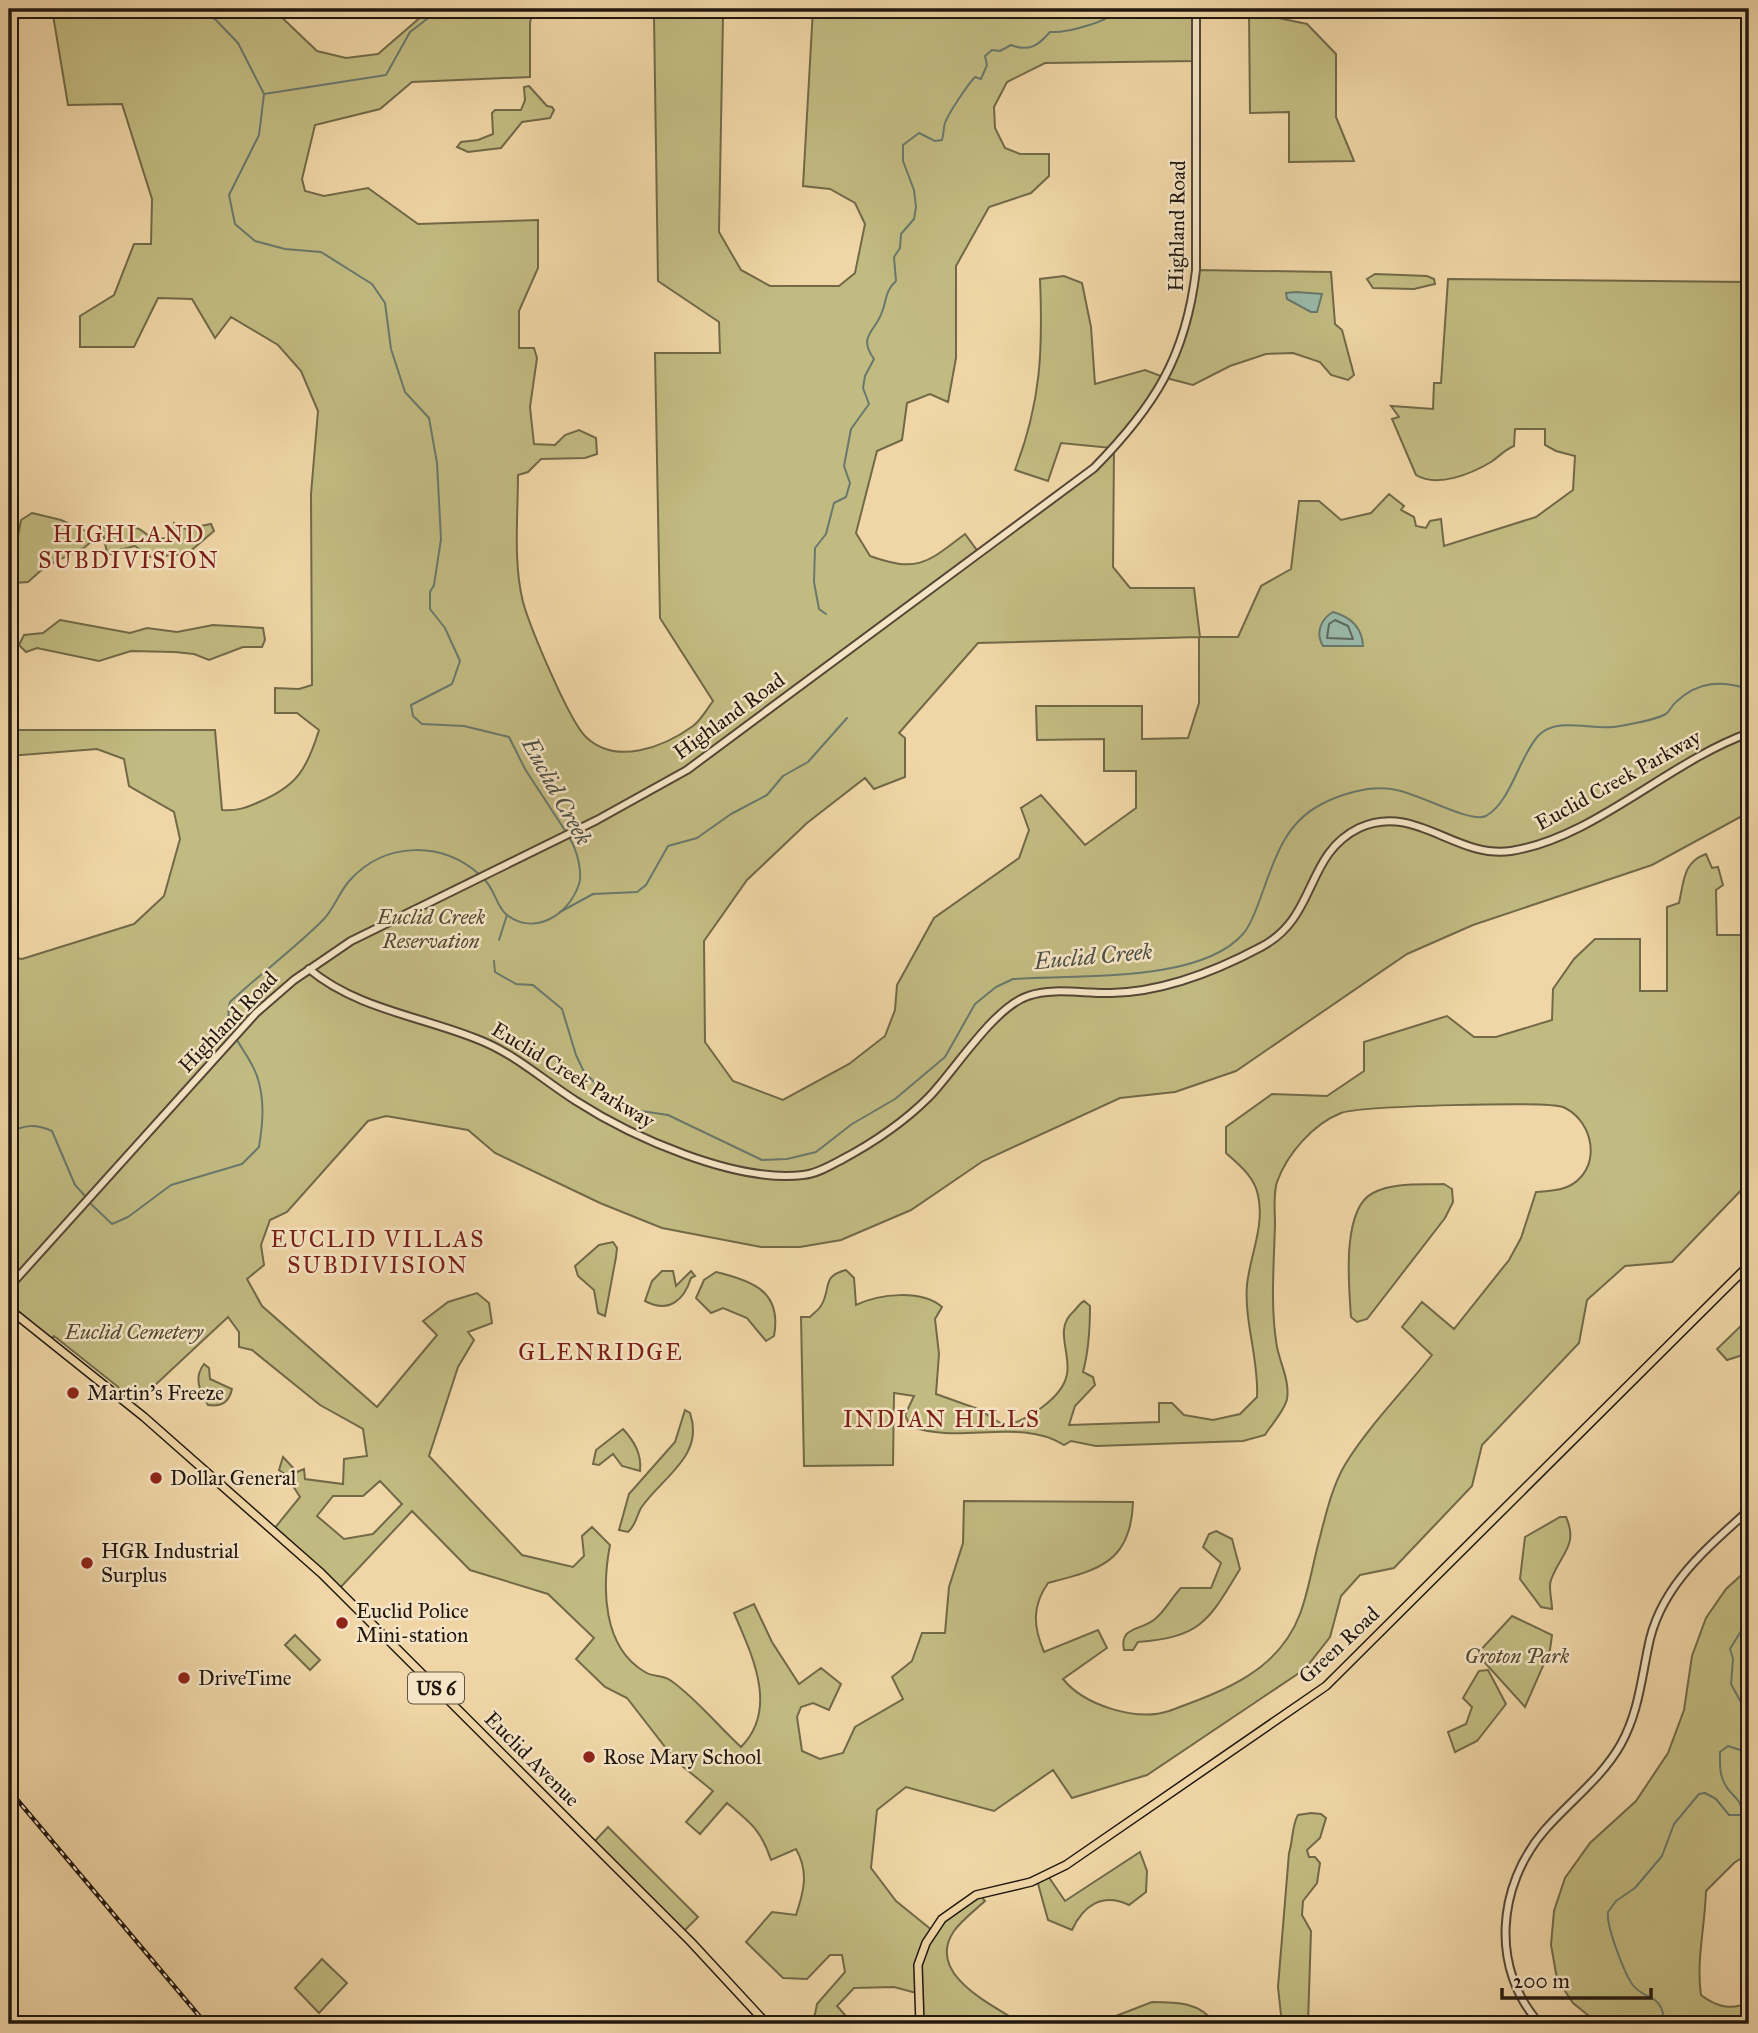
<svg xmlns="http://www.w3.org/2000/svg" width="1758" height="2033" viewBox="0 0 1758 2033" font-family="'IM FELL Great Primer',serif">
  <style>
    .green { fill: #c2bb81; stroke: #716948; stroke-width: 2; fill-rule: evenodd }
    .water { fill: #9ab9aa; stroke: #69786c; stroke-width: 2 }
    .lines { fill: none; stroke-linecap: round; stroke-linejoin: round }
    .shore { stroke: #5d685c; stroke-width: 2 }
    .stream { stroke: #69786c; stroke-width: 2 }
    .minor-casing { stroke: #544735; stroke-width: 10 }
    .major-casing { stroke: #20170f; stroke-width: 10 }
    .minor { stroke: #f5e4c5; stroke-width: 6 }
    .major { stroke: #f0d6a6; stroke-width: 7 }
    .rail-casing { stroke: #20170f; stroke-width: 4.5 }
    .rail { stroke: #f5e4c5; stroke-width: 2; stroke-dasharray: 5; stroke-linecap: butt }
    .poi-dot { fill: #8f2418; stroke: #f5e4c5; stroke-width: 2.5 }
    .labels { text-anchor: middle; stroke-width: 5; stroke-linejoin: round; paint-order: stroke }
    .shield { fill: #f5e4c5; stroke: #605446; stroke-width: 2 }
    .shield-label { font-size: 19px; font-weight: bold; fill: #20170f }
    .street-label { font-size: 21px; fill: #20170f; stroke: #f5e4c5 }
    .park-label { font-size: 21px; font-style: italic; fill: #514831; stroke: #f5e4c5 }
    .poi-label { font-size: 21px; fill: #20170f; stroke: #f5e4c5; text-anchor: start }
    .neighbourhood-label { font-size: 23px; letter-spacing: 2px; fill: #7a1f14; stroke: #f5e4c5 }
    .water-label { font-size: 23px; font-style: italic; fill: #4b5045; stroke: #f5e4c5 }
  </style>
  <rect width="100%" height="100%" fill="#f0d6a6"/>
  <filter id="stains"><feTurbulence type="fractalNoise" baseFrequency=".00286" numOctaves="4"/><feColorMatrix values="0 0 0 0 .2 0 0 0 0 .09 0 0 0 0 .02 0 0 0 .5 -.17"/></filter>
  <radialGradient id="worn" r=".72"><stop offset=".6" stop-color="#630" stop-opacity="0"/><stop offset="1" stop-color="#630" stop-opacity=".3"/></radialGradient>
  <!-- green -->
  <g class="green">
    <path d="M52,9H273L317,51L346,58L378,54L430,9H533L530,23V77L412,82L380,109L315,125L302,179L305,191L324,196L368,188L418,224L538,220V268L519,311V348H534L537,358L530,407L534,444L555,445L565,435L579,430L596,438L597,454L585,458L541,459L528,472L518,475C518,515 513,562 523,602C530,627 569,721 586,737C616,766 664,747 693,726C701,720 707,709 713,701L660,618L655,353H720L719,322L658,281L654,17H723L719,232L741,270L770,286H839L855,273L865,224L855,203L830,189L803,186L813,9H1196V61L1045,63L1007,82L994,107L995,128L1005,148L1020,154H1049V176L1031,193L989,207L956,266V358L948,402L930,394L907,403L902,440L877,451L856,533L870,556C918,573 927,563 965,534L979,553L1093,468L1112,448L1061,443L1048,481L1015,470C1041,402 1043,351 1040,279L1064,276L1082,283L1091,327L1095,384L1145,370L1166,378L1180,348L1196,270L1331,272L1335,324L1342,330L1354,375L1348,380L1331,375L1320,362L1293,353L1266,354L1230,366L1193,385L1166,378L1114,448L1113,567L1130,588H1194L1200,637H1238L1261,586L1291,569L1299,501H1319L1341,520L1371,513L1389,494L1404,506L1401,510L1414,517L1416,526L1426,528L1430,521L1441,519L1444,546L1536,517L1573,490L1575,456L1556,451L1545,445V429H1515L1514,446C1504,450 1500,456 1491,462C1471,474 1437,488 1416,475L1392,419L1399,417L1391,406L1433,409L1434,383H1441L1448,279L1749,282V1117L1744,1147L1749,1153V1182L1672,1262L1625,1266L1587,1300L1579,1343L1482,1445L1472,1486L1394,1568L1360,1575L1341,1596L1330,1637L1305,1669L1147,1775L1072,1798L1053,1770L994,1811L906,1787L877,1810L871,1868L896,1901L933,1931L979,1894L985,1901C975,1910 962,1920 954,1931C924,1975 995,2006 1022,2024H921L920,1994L894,1987L854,1988L837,2006L853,2024H813L817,2004L845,1972L842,1955H830L807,1979L783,1978L746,1942L772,1912L796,1915C804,1891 809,1872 796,1849L771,1860C761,1830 751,1823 727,1803L700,1834L686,1822L713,1791L676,1761L627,1698L605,1687L576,1659L594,1638L548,1594L470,1570L412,1511L338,1590L274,1529L300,1497L286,1475L279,1470L283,1457L297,1472L304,1469L305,1479L343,1484L344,1459L367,1456L363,1429L320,1405L252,1350L239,1347V1332L228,1317L137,1402L54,1336L49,1340L9,1309V957L22,959L134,924L164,896L180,839L174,812L129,786L124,759L97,749L9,756V730H215L222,810C237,811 246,808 259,802C297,786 307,769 319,730L297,713H275V688L299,689L312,685L311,494L318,411L301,371L278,345L231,317L215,338L192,299L158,298L134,347H80V316L114,295L134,244H151L152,199L122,104L68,105ZM1199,637V703L1188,738L1142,739V706H1036L1037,740L1104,739V771H1136V808L1085,845L1041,795L1021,808L1029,830L1019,858L934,918L897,985L895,1010L885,1036L849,1064L783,1100L733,1081L705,1042L704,941L747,880L807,823L865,778L874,789L905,777V738L899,733L978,643ZM1742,816L1741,935H1717L1716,890L1723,885L1718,867L1712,868L1706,854C1683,862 1684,881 1679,903L1667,907V991H1640V939H1595L1574,959L1553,989L1552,1020L1496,1037H1474L1447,1016L1364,1042V1071L1327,1096L1272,1094L1226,1127V1153C1239,1165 1254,1176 1258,1195C1265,1226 1250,1255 1247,1285C1244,1322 1259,1359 1257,1397L1240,1414L1213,1420L1184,1415L1172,1403H1159V1422L1069,1425L1075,1406L1095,1385L1093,1377L1083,1372C1089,1350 1090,1330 1090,1306L1084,1301C1078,1304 1078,1308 1073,1312C1054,1329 1071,1352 1067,1374C1063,1398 1027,1420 1005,1426L978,1409L936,1394L939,1354L935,1319L942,1307C921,1289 879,1294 856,1305L854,1278L846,1270C822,1276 831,1287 822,1304C820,1309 814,1313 810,1317H801L804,1466L893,1465L894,1393L914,1396L905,1415L910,1426C958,1445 1020,1417 1064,1445L1071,1441L1096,1446L1243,1441L1265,1435C1271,1425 1285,1410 1287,1399C1290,1381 1280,1363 1277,1347C1270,1307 1274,1264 1275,1224C1275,1211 1273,1194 1277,1182C1287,1154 1313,1124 1341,1113C1359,1106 1547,1101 1563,1107C1589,1118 1601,1156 1580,1178C1568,1191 1551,1191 1536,1192L1521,1238L1509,1260L1454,1329L1422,1302L1402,1327L1432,1355C1406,1388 1368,1427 1346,1463C1333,1484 1326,1513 1320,1537C1313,1562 1309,1590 1300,1614C1278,1672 1223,1691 1169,1711C1136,1722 1084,1705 1063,1679L1107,1648L1098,1630L1044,1652C1033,1626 1032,1606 1048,1583C1098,1570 1131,1563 1133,1502L964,1501L963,1543L949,1587L945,1633H922L912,1661L892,1677L903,1699L855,1727L843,1753L820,1759L802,1751L797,1717L801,1707L813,1703L829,1710L841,1684L821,1668L799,1684L772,1642L754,1604L734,1613C752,1655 779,1709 741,1747C718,1726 696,1698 670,1680C663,1675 652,1677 645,1672C602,1647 602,1587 610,1545L592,1527L582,1536L584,1556L573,1567L522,1555L429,1456L458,1367L474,1340L468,1332L492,1323L489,1303L477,1293L448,1302L423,1321L437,1335L377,1407L262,1306L247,1279L264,1265L261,1245L270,1220L287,1212L368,1121L386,1116L468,1130L495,1153L600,1203L662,1228L761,1247H800L841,1240L911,1210L983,1161L1120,1098L1175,1092L1236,1071L1407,954L1473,925L1652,865ZM380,1481L402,1504L373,1534L344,1539L317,1516L333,1496H363Z"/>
    <polygon points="1249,12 1307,24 1336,54 1336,117 1354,161 1289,162 1289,112 1250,113"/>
    <polygon points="529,86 547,106 552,107 554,110 550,118 522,122 501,148 468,152 457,147 461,142 478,140 493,134 492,113 495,110 521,110 525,100 524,87"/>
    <polygon points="1375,274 1427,276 1434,279 1435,284 1414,289 1373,288 1367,279"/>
    <polygon points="32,513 61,520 88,532 92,541 84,548 46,566 28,582 15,583 10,578 21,520"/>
    <path d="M174,523L186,529L211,524L214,531L187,554L150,557L135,546L119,550L114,555L107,553L102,528C123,522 136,523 152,539L173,538Z"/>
    <polygon points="60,620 130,633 147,628 177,632 213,625 263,628 265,640 262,647 243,647 209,660 194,654 175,652 131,651 99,661 37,648 26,652 19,645 24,635 43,633"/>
    <path d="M1444,1184L1452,1189L1453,1202L1445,1218L1367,1319L1357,1322L1351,1317C1349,1287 1341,1209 1373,1193C1393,1182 1422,1185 1444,1184Z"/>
    <polygon points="613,1242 617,1248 616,1257 605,1316 598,1313 594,1290 578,1276 575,1266 599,1245"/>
    <path d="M662,1271H673L676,1286L691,1271L695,1276L691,1278C684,1300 669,1314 645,1301L652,1281Z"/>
    <path d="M716,1272C754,1281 782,1292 774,1336L766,1341L747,1318L723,1308L711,1313L696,1298L704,1280Z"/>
    <polygon points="1749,1318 1749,1353 1727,1360 1717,1349"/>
    <path d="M204,1364L209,1368L210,1379L232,1389C229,1402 222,1407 208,1405C200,1391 193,1378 204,1364Z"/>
    <path d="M685,1410L690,1413C705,1456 662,1477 641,1508C636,1517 636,1525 628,1532L619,1530L629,1494L675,1442Z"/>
    <path d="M623,1429C634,1441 642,1454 640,1471L622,1466L613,1454L599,1465L593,1464L596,1450Z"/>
    <path d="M1560,1517H1566C1579,1546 1560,1554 1551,1580C1548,1587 1552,1600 1552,1609L1541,1607L1520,1579L1525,1537Z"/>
    <path d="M1216,1531L1232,1539L1240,1569C1209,1620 1202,1637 1138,1642L1133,1650H1124C1119,1626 1141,1631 1155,1619C1165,1611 1172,1597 1181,1588H1211L1221,1563L1203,1547L1209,1534Z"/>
    <path d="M1749,1568V1853L1734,1863L1706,1891C1705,1926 1696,1961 1701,1995C1715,2006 1733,2012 1749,2001V2024H1599L1573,2003L1557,1979L1551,1945L1554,1911L1565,1878L1590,1843L1636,1801L1668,1753L1684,1710L1692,1656L1706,1618L1726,1589Z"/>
    <polygon points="1512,1616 1552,1635 1550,1650 1525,1707 1477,1654"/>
    <polygon points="295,1635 320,1660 310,1670 285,1645"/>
    <polygon points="1488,1670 1506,1704 1477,1741 1455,1752 1448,1732 1466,1724 1472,1707 1463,1698 1479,1671"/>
    <path d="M1311,1813L1321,1814L1326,1818L1320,1838L1307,1850L1309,1857H1315L1320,1863L1317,1883L1303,1901L1302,1915L1311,1931L1308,2024H1282L1278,1987L1289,1853C1293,1841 1292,1824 1298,1815Z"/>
    <polygon points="608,1827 698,1917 682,1933 592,1844"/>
    <path d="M1140,1852L1147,1871L1146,1892L1129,1905C1102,1892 1083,1906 1072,1930L1048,1920L1037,1880L1048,1876L1065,1901Z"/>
    <polygon points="322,1959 347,1983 319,2013 295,1988"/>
    <path d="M1152,2002C1176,2002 1201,2002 1215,2024H1191L1190,2020L1073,2024L1108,2019Z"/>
  </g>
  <!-- water -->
  <g class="water">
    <polygon points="1296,292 1322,294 1317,312 1311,312 1287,299 1286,293"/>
    <path d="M1333,612C1351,617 1362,627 1363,646H1323C1315,633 1321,619 1333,612Z"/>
  </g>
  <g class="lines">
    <!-- shore -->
    <polygon class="shore" points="1335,620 1348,626 1353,639 1327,638 1329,624"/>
    <!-- stream -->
    <g class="stream">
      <polyline points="184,9 215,19 238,43 264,94 259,135 229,195 235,224 255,241 285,249 321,252 372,284 385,303 391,349 405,392 429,418 437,463 441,539 434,585 430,592 430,609 445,628 460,661 452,684 411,705 413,716 422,724 464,726 509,737 525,769 566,832"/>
      <polyline points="1129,9 1141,12 1147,9"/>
      <polyline points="264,94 386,75 410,32 440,9"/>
      <path d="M826,614L819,609L814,582L815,548L826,534L834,503L846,497L850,483L844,466L851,429L869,404L863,388L865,376L874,359C857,336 876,331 882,312C887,299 885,291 896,281L894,257L900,248L901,234L914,219L916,207L914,190L903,161V145L919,133L935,141L942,140C944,134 943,129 945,123C948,114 968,84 975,77L981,79L987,65L985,56L992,50L1000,51L1011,45C1029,52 1038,46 1050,32C1066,33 1110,22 1118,9"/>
      <path d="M484,879C496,891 496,907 507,915C535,936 569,915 579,884C583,871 576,848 569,837"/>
      <polyline points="560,912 593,894 637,892 646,885 668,846 697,838 731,814 767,795 783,776 808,762 847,718"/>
      <polyline points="499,940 507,915"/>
      <path d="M494,961L495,972L516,984L533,985L562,1009L576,1055L584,1072L621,1108L668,1115L762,1160L787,1159L816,1152L852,1124L895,1099L945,1057L975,1004L996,987L1013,979C1075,974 1199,984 1243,934C1252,924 1258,904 1263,891C1275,857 1286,823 1320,805C1340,794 1368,786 1391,789C1415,791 1470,824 1486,816C1511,802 1519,757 1538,736C1558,715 1594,732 1620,726C1634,723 1653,721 1666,714C1670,711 1672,705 1676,702C1699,680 1722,681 1749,689"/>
      <path d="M9,1134C23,1124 36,1124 52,1131L75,1185L87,1198"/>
      <path d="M90,1203L112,1224L128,1217L171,1185L242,1164L259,1147C263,1122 265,1100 257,1076C247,1048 222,1032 230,1002C260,974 294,949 323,920C334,909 339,892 350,880C386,841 442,841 480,875"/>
      <polyline points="1749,1618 1730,1649 1733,1659 1731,1684 1743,1706 1749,1707"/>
      <path d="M1665,2024C1661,1990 1646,2003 1632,1984C1624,1972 1606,1926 1608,1912L1616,1901L1635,1888L1662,1856L1674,1824L1699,1794L1705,1793L1716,1799L1729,1815H1741C1744,1800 1732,1797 1726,1786C1719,1775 1720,1764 1720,1752L1728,1746L1749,1753"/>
    </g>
    <defs>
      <g id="minor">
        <path d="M309,969C357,1009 420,1016 477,1039C514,1053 543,1080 576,1101C632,1137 735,1183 803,1175C816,1174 830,1166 841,1160C873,1143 904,1122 929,1097C955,1070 994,1007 1028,996C1053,987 1085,994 1111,993C1163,992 1216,971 1261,947C1318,917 1304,855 1359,828C1415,802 1455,859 1511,851C1594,838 1668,762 1749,733"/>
        <path d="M9,1287L256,1013L294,980L351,941L597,820L687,770L1094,468C1154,407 1186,357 1196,270V9"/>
        <path d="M1540,2024C1490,1969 1497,1886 1544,1831C1569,1802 1602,1778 1621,1744C1638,1713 1641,1682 1648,1648C1659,1587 1706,1549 1749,1510"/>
      </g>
      <g id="major">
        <polyline points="9,1309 144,1417 321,1573 691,1942 767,2024"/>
        <polyline points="920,2024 918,1965 926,1943 942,1919 976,1895 1031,1882 1066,1865 1326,1686 1749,1265"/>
      </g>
    </defs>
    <!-- minor casing -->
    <use href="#minor" class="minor-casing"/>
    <!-- major casing -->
    <use href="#major" class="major-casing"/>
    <!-- minor -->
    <use href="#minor" class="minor"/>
    <!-- major -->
    <use href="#major" class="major"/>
    <defs>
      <polyline id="rail" points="9,1790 206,2024"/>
    </defs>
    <!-- rail casing -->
    <use href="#rail" class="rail-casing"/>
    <!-- rail -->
    <use href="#rail" class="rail"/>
  </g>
  <!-- markers -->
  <g class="poi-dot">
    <circle cx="73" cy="1393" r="7"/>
    <circle cx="156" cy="1478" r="7"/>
    <circle cx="87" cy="1563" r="7"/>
    <circle cx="342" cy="1623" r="7"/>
    <circle cx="184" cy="1678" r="7"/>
    <circle cx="589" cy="1757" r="7"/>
  </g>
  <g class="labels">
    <!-- shield labels -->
    <rect class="shield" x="408" y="1672.5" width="56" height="31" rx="5"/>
    <g class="shield-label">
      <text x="436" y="1695">US 6</text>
    </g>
    <!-- street labels -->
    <g class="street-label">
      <text transform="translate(1177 226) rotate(-89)" y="7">Highland Road</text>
      <text transform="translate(729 716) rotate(-36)" y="7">Highland Road</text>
      <text transform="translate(1618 780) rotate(-29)" y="7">Euclid Creek Parkway</text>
      <text transform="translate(228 1022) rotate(-46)" y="7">Highland Road</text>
      <text transform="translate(573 1075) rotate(31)" y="7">Euclid Creek Parkway</text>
      <text transform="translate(1339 1645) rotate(-43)" y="7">Green Road</text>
      <text transform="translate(532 1759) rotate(45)" y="7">Euclid Avenue</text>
    </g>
    <!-- park labels -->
    <g class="park-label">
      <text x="431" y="924">Euclid Creek<tspan x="431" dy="24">Reservation</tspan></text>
      <text x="134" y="1339">Euclid Cemetery</text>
      <text x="1517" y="1663">Groton Park</text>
    </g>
    <!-- poi labels -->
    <g class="poi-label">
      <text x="87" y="1400">Martin's Freeze</text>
      <text x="170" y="1485">Dollar General</text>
      <text x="101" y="1558">HGR Industrial<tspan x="101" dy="24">Surplus</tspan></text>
      <text x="356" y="1618">Euclid Police<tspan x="356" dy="24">Mini-station</tspan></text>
      <text x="198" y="1685">DriveTime</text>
      <text x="603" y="1764">Rose Mary School</text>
    </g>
    <!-- neighbourhood labels -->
    <g class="neighbourhood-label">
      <text x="129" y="542">HIGHLAND<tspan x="129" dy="26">SUBDIVISION</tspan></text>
      <text x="378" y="1247">EUCLID VILLAS<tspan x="378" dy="26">SUBDIVISION</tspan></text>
      <text x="601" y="1360">GLENRIDGE</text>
      <text x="942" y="1427">INDIAN HILLS</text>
    </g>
    <!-- water labels -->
    <g class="water-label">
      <text transform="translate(557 791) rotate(61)" y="8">Euclid Creek</text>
      <text transform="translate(1093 956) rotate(-5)" y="8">Euclid Creek</text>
    </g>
  </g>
  <!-- margin -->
  <rect width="1758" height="2033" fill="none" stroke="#f0d6a6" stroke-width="35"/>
  <rect x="10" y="10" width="1737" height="2012" fill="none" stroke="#20170f" stroke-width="3.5"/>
  <rect x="18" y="18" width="1723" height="1998" fill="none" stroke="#20170f" stroke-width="2"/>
  <!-- scale -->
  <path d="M1502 1988v10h149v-10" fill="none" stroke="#20170f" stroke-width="3.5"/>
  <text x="1513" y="1988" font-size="21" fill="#20170f" stroke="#f5e4c5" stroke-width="5" paint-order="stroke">200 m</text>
  <rect width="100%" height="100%" filter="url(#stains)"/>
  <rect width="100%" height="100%" fill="url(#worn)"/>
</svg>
